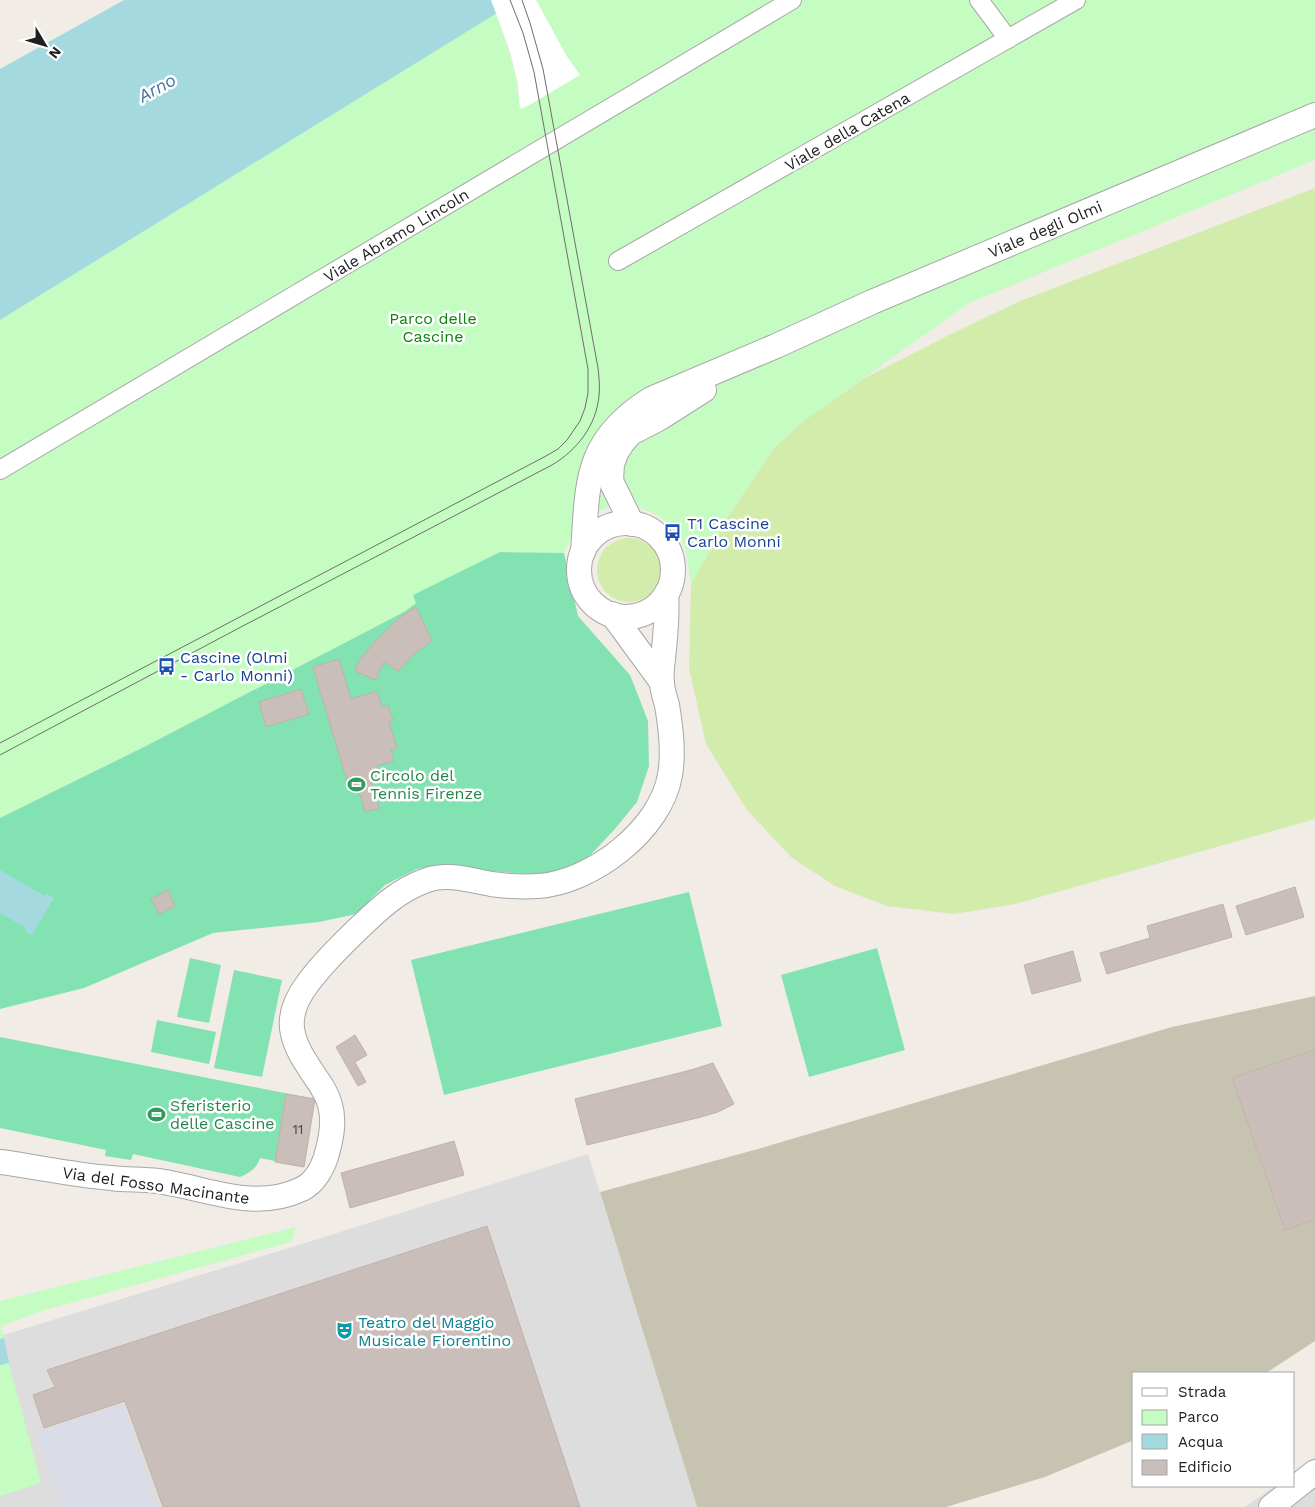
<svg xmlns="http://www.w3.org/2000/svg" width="1315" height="1507" viewBox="0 0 1315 1507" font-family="'Work Sans',sans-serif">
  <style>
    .residential { fill: #dedddd }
    .construction { fill: #c6c4b1 }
    .grass { fill: #d2ecab }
    .park { fill: #c4fcc2 }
    .pitch { fill: #82e2b2 }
    .plaza { fill: #dadce7 }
    .water { fill: #a5d9e0 }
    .pier { fill: #fff }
    .building { fill: #c9beb9; stroke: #c3b1a8 }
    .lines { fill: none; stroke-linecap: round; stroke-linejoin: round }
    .pedestrian-casing { stroke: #a7a7a7; stroke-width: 20 }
    .minor-casing { stroke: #a7a7a7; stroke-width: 26 }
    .pedestrian { stroke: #fff; stroke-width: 18 }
    .minor { stroke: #fff; stroke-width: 24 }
    .tram { stroke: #6e6e6e; stroke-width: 1 }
    .labels { text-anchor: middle; stroke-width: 5; stroke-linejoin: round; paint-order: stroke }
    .number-label { font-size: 14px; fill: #4a4846 }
    .street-label { font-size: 16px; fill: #202020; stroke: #fff }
    .park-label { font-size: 16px; fill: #0b8507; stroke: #fff }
    .transit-label { font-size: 16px; fill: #164399; stroke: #fff; text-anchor: start }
    .leisure-label { font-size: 16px; fill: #27864d; stroke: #fff; text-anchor: start }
    .culture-label { font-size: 16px; fill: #0d838f; stroke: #fff; text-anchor: start }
    .water-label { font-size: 18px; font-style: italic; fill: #40789c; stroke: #fff }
  </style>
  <rect width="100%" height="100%" fill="#f1ece6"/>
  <!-- residential -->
  <g class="residential">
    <polygon points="588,1154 697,1507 0,1507 0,1336 305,1243"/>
    <polygon points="1315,1457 1315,1507 1245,1507 1275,1486 1294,1486 1294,1472"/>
  </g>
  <!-- construction -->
  <polygon class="construction" points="1315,996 1315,1050 1232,1078 1285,1230 1315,1219 1315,1341 1266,1373 1134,1373 1134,1440 1045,1477 946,1507 697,1507 600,1192 758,1149 1172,1027"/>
  <!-- grass -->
  <g class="grass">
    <polygon points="1315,188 1315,819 1015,904 954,914 887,906 835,886 792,858 747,810 706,744 689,668 691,584 713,545 729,515 773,449 802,422 863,379 949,335 1020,301"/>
    <circle cx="629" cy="570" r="32"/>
  </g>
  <!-- park -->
  <g class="park">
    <path d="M536,0H1315V160L969,303L802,422L773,449L729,515L713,545L691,584C688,565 687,541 673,526C670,523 666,521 663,519C638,501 601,500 579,526C572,534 568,543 564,553L500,552L413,595L417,603L404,612L146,746L0,818V320L496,13C508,47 517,72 520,109L529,105L579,75L566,55Z"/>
    <polygon points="296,1227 291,1242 45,1310 1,1326 4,1338 0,1339 0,1301"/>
    <polygon points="9,1363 41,1483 0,1496 0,1365"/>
  </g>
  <!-- pitch -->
  <g class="pitch">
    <polygon points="500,552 564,553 578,616 630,675 648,721 649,766 637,802 614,830 582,864 543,875 489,871 443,865 417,869 385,885 356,914 319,922 213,933 84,988 0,1009 0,818 146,746 404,612 416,603 413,595"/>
    <polygon points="689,892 722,1026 444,1095 411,960"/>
    <polygon points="877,948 905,1050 809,1077 781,975"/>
    <polygon points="190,958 221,965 209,1023 177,1017"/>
    <polygon points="234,970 282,980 262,1077 214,1068"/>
    <polygon points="157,1020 216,1032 209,1064 151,1052"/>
    <path d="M0,1037L315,1099L304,1167L260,1158C257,1168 250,1173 240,1177L133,1154L131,1160L105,1156L106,1150L0,1128Z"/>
  </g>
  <!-- plaza -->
  <polygon class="plaza" points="123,1404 156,1507 62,1507 37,1432"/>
  <!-- water -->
  <g class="water">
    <polygon points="124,0 518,0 0,320 0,69"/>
    <polygon points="0,870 45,896 47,894 54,898 32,935 25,931 26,928 0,913"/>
    <polygon points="4,1338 9,1363 0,1365 0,1339"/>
  </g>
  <!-- pier -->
  <polygon class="pier" points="491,0 536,0 566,55 580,75 529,105 520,109 518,83 510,51"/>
  <!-- building -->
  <g class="building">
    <polygon points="416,607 432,641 414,654 398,671 384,662 375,680 355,671 359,661 372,645 387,629 403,615"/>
    <polygon points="339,659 351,699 377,691 382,707 388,705 393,721 389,722 397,748 391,750 394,761 376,766 378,774 370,777 379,808 365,812 358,788 350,791 313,667"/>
    <polygon points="301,689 309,714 266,727 259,702"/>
    <polygon points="1295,887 1304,917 1246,935 1236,906"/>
    <polygon points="168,890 175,906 159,914 151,899"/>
    <polygon points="1223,904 1232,937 1107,974 1100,953 1150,938 1147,926"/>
    <polygon points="1073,951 1081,981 1032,994 1024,965"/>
    <polygon points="355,1035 367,1055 355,1062 366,1082 358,1086 336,1047"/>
    <polygon points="1315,1050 1315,1219 1285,1230 1232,1078"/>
    <polygon points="713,1063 734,1104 718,1112 701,1117 587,1145 575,1099 691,1070"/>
    <polygon points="286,1094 315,1099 304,1167 275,1162"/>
    <polygon points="454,1141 464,1175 350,1208 341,1173"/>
    <polygon points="487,1226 580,1507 163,1507 125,1401 44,1428 33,1395 55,1387 47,1370"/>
  </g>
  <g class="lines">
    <defs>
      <g id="pedestrian">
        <polyline points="979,0 1008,39"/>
        <polyline points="618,261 1076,0"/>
        <polyline points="0,470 792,0"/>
      </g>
      <g id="minor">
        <circle cx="626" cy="570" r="47"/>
        <polyline points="632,524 611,481 612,464 617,451 623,442 631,433 660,418 704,390"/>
        <path d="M583,552C588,482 584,441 651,399L776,346L872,302L1315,115"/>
        <polyline points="612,614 661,681"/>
        <path d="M0,1162C37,1167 74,1175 111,1178C126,1180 142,1179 158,1181C208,1188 253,1212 302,1189C314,1183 322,1169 326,1157C331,1140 335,1122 330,1105C326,1089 315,1078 307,1064C287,1034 286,1012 308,983C323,963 341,945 360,927C381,907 399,890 427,880C448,873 470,880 491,884C506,886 523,887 538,886C591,883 661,830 670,775C674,753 671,728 667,705C665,698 662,690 662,682C661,675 662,666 663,659C665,637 668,616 666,594"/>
        <polyline points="1271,1507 1315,1472"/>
      </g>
    </defs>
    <!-- pedestrian casing -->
    <use href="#pedestrian" class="pedestrian-casing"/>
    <!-- minor casing -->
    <use href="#minor" class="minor-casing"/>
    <!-- pedestrian -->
    <use href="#pedestrian" class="pedestrian"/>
    <!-- minor -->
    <use href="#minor" class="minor"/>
    <!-- tram -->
    <g class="tram">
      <polyline points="0,743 546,456 558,449 567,440 580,421 585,408 588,393 588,369 534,72 523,33 510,0"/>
      <path d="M0,755L239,628L552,465C577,450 596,426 599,396C600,386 599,377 598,368L543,69L530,23L522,0"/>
    </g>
  </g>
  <!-- icons -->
  <defs>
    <symbol id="bus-bare" viewBox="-9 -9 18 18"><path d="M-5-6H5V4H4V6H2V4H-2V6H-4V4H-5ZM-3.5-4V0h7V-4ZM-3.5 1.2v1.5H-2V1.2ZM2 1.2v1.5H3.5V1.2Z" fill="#1a4fb4" stroke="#fff" stroke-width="2.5" paint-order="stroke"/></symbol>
    <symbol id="stadium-bare" viewBox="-9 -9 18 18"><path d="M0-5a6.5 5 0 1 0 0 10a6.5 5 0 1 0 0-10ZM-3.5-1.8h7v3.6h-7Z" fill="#2e9e5b" stroke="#fff" stroke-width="2.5" paint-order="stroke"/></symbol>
    <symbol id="theatre-bare" viewBox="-9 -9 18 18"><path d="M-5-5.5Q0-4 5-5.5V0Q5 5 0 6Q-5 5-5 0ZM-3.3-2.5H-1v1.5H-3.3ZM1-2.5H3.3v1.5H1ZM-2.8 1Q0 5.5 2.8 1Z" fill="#0f9aa8" stroke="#fff" stroke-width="2.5" paint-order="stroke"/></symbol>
  </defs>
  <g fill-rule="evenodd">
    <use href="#bus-bare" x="660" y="520" width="25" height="25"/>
    <use href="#bus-bare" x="154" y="654" width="25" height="25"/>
    <use href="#stadium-bare" x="344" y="772" width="25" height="25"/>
    <use href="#stadium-bare" x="144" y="1102" width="25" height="25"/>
    <use href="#theatre-bare" x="332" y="1318" width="25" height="25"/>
  </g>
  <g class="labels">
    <!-- number labels -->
    <g class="number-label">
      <text x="298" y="1134">11</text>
    </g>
    <!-- street labels -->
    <g class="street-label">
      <text transform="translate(847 131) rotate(-30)" y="6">Viale della Catena</text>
      <text transform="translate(1045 229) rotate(-23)" y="6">Viale degli Olmi</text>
      <text transform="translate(396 235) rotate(-31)" y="6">Viale Abramo Lincoln</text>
      <text transform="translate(156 1185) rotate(8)" y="6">Via del Fosso Macinante</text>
    </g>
    <!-- park labels -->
    <g class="park-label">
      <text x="433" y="324">Parco delle<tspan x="433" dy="18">Cascine</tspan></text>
    </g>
    <!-- transit labels -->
    <g class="transit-label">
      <text x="687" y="529">T1 Cascine<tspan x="687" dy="18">Carlo Monni</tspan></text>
      <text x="180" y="663">Cascine (Olmi<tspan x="180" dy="18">- Carlo Monni)</tspan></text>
    </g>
    <!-- leisure labels -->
    <g class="leisure-label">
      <text x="370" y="781">Circolo del<tspan x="370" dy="18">Tennis Firenze</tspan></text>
      <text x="170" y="1111">Sferisterio<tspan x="170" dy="18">delle Cascine</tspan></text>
    </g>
    <!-- culture labels -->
    <g class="culture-label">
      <text x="358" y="1328">Teatro del Maggio<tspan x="358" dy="18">Musicale Fiorentino</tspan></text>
    </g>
    <!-- water labels -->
    <g class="water-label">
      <text transform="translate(157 88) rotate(-29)" y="6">Arno</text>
    </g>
  </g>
  <!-- legend -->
  <rect x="1132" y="1372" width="162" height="115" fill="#ffffff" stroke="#a6a6a6"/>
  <rect x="1142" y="1388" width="25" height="8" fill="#ffffff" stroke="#a6a6a6"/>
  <text x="1178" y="1397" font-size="15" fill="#202020">Strada</text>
  <rect x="1142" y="1410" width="25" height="15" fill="#c4fcc2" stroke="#a6a6a6"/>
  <text x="1178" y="1422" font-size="15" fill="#202020">Parco</text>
  <rect x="1142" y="1434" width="25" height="15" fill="#a5d9e0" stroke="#a6a6a6"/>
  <text x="1178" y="1447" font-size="15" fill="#202020">Acqua</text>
  <rect x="1142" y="1460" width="25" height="15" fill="#c9beb9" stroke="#a6a6a6"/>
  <text x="1178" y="1472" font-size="15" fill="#202020">Edificio</text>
  <!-- north arrow -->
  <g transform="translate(45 45) rotate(128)" stroke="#ffffff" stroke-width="4" paint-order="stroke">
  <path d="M0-4L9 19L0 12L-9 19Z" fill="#202020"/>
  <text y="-8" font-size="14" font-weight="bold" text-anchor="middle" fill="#202020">N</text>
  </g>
</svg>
